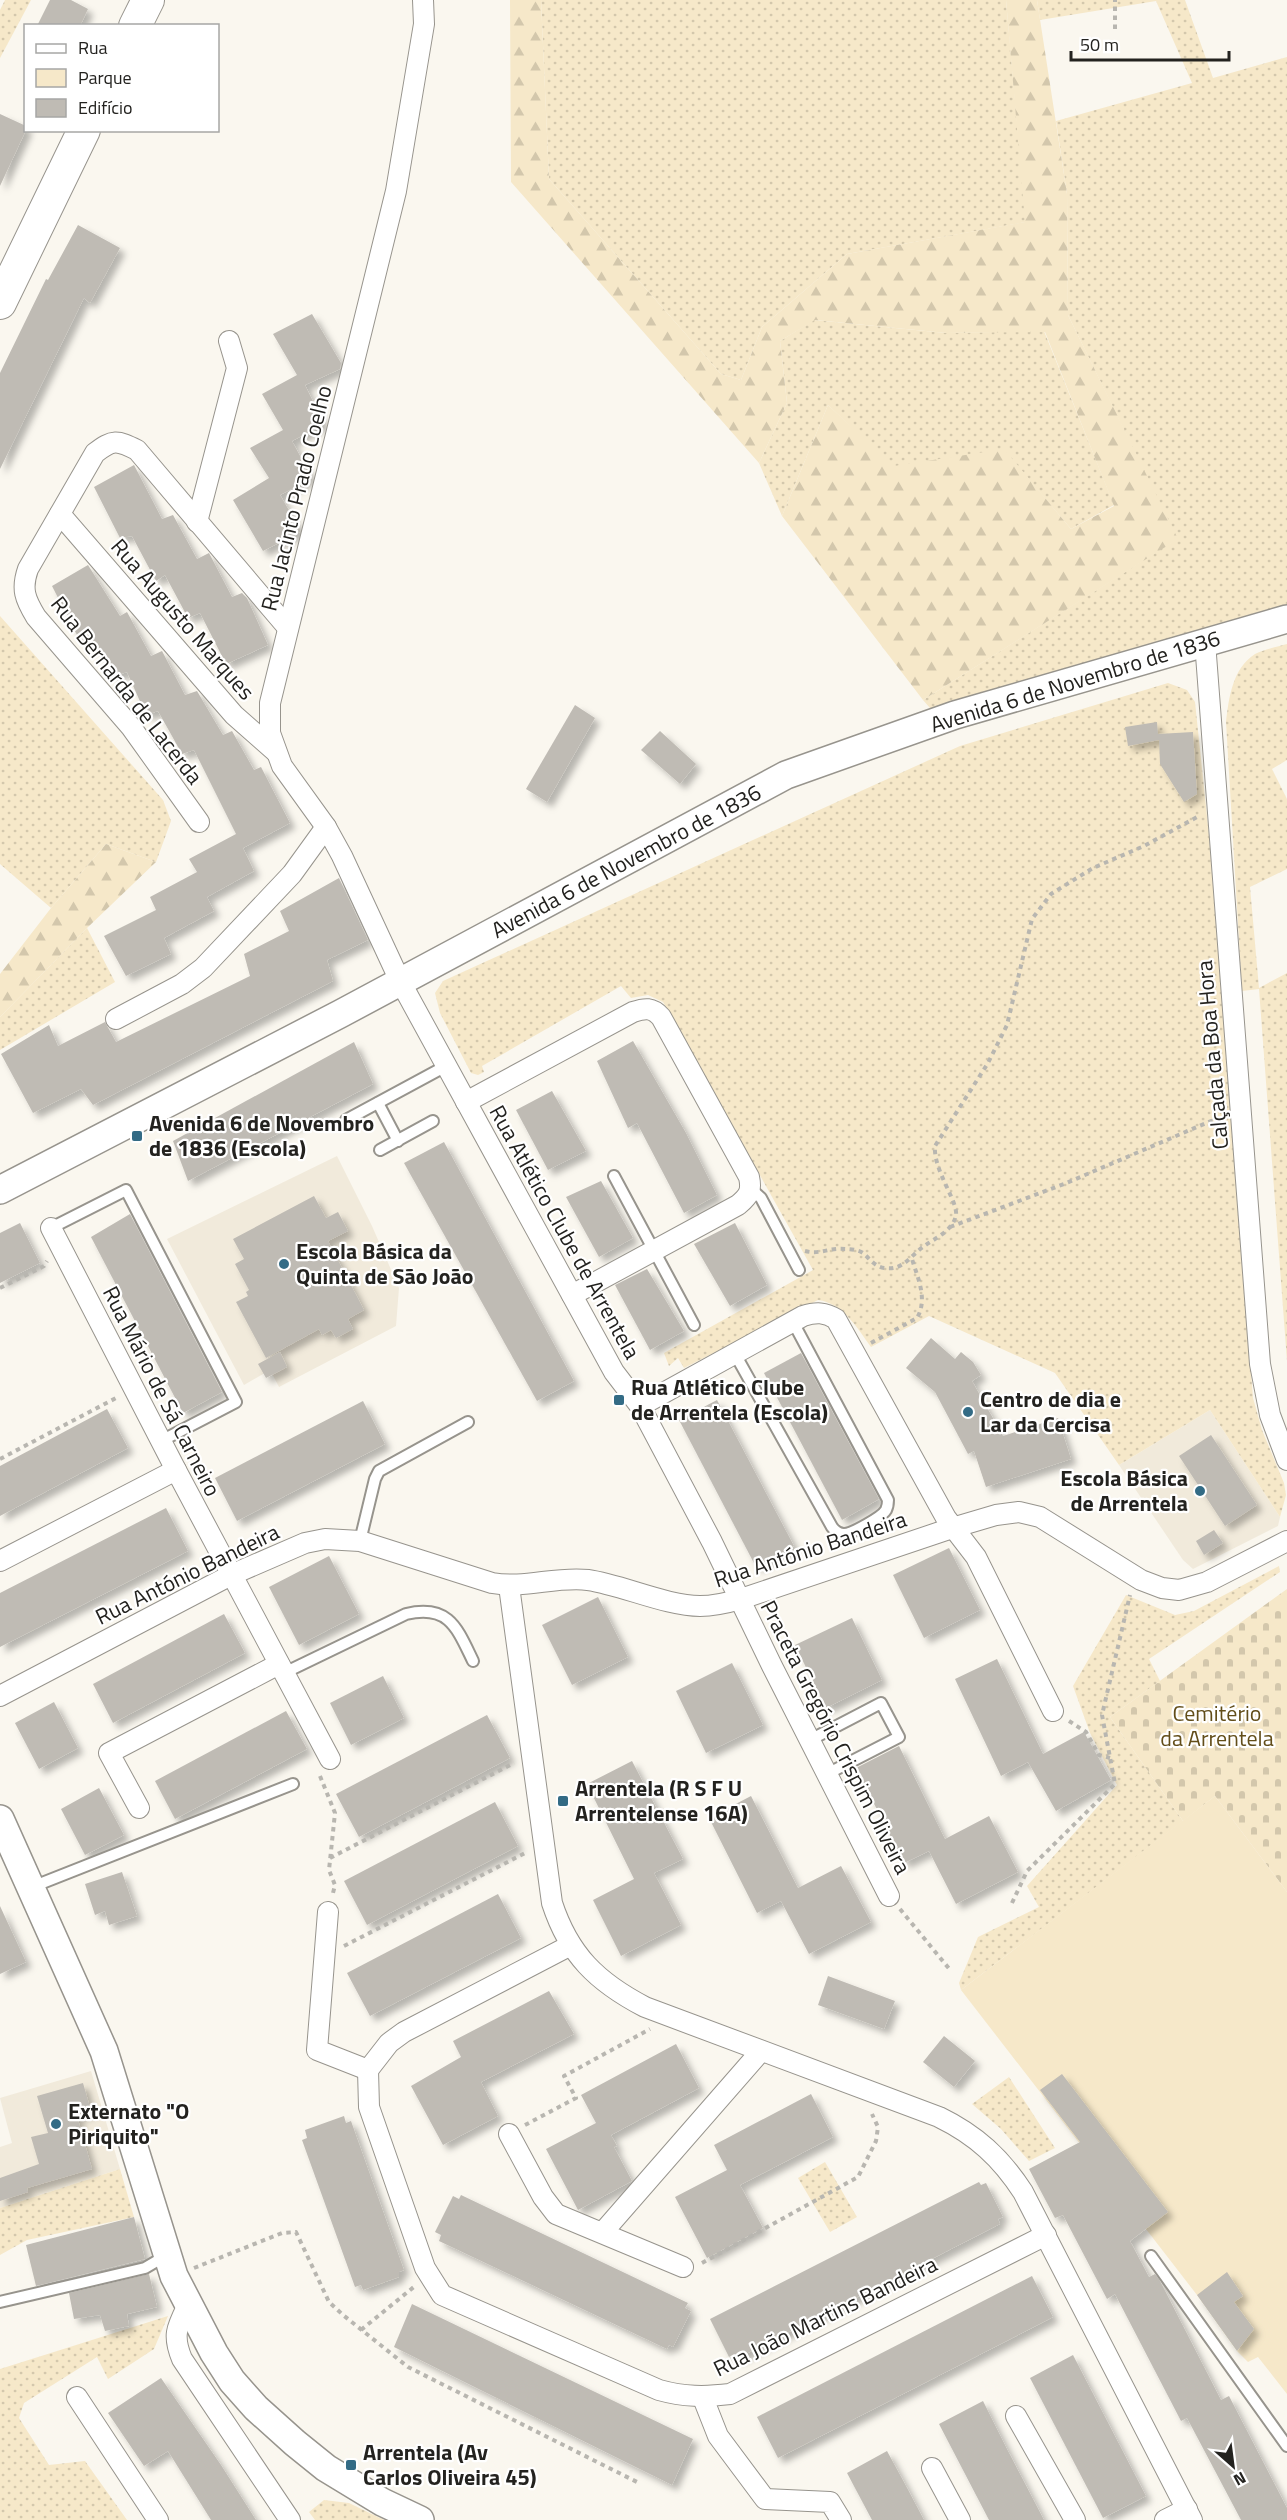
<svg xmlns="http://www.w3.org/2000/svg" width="1287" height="2520" viewBox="0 0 1287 2520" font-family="'Titillium Web',sans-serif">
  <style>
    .built { fill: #f1eadb }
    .green { fill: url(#green-dots) }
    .forest { fill: url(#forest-firs) }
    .cemetery { fill: url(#cemetery-stones) }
    .pitch { fill: #f6e8c9 }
    .building { fill: #bfbbb4; filter: url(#shadow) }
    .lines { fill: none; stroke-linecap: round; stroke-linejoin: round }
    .lane-casing { stroke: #97948d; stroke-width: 14 }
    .street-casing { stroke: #97948d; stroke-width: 22 }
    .secondary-casing { stroke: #97948d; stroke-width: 30 }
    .primary-casing { stroke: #97948d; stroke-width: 34 }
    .path { stroke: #b8b6b0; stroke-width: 4; stroke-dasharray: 4.5 4.5; stroke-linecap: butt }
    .lane { stroke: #fff; stroke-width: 10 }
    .street { stroke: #fff; stroke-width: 20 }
    .secondary { stroke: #fff; stroke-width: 27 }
    .primary { stroke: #fff; stroke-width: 32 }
    .poi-dot { fill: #336b85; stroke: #fff; stroke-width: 2 }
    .labels { text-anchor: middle; stroke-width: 4.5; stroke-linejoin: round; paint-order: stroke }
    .street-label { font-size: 22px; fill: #23221f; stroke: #fff }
    .poi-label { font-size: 22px; font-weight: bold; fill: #23221f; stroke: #fff; text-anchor: start }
    .park-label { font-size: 22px; fill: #624d19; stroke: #fff }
  </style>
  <defs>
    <pattern id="green-dots" width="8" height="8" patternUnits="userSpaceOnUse" patternTransform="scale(1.5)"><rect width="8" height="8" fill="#f6e8c9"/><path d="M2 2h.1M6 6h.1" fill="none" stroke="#d3c7ac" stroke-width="1.8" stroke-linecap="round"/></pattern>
    <pattern id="forest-firs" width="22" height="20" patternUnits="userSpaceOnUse" patternTransform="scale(1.5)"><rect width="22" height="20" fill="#f6e8c9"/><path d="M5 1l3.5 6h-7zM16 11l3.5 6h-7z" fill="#d3c7ac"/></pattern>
    <pattern id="cemetery-stones" width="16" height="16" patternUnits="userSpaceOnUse" patternTransform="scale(1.5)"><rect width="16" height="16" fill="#f6e8c9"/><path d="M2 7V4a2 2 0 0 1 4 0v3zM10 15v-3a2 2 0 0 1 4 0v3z" fill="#d3c7ac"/></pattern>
    <filter id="shadow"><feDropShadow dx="5.5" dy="5.5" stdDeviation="3" flood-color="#0004"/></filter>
  </defs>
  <rect width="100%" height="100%" fill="#faf7ef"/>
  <!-- built -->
  <g class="built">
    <polygon points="337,1156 372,1226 399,1288 396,1326 279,1387 270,1370 244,1385 167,1239"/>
    <polygon points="1210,1410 1280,1517 1278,1526 1193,1569 1183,1560 1119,1465"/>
    <polygon points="91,2071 120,2169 0,2208 0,2147 12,2143 0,2098"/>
  </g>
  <!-- green -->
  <g class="green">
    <polygon points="5,0 31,0 0,58 0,10"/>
    <polygon points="541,0 1006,0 1026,222 847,254 762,327 741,380 721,374 549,179"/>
    <polygon points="1037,0 1185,0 1213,78 1287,57 1287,609 936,715 923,700 1177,539 1068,315 1067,194 1056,121 1192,83 1156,1 1040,20"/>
    <polygon points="814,320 946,333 1044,331 1114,505 1071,529 1004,450 893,467 828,405 782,516 759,463 787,403 780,341"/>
    <polygon points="0,616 163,800 171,821 156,862 106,844 51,908 0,864"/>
    <path d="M1287,644V760L1272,769L1287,799V869L1250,887L1259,988L1287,973V1361L1259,989L1242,991L1226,722C1229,698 1232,669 1255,654C1264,649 1277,647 1287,644Z"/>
    <path d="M1168,683L1187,690L1195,702L1209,835L1253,1398L1262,1430L1284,1483L1286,1495L1280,1517L1210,1410L1119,1465L1055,1373L929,1316L871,1347C858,1329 843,1303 818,1300L684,1368L678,1358L669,1366L664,1353L813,1270L663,1002L648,995L631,998L621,986L482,1066L484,1072L478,1075L471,1073L440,1013L435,993L443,981L960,746Z"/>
    <polygon points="87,928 115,982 0,1050 0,1017"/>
    <polygon points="1279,1566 1280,1572 1149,1659 1160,1681 1110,1717 1183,1821 961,1990 959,1983 978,1937 1039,1907 1027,1886 1117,1785 1090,1733 1073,1686 1126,1595 1175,1615 1194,1611"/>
    <polygon points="1009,2077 1055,2148 1029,2161 1001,2129 972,2104"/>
    <polygon points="825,2162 857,2217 830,2232 798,2178"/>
    <polygon points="120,2169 134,2217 27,2240 0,2255 0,2208"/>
    <polygon points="168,2316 154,2349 108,2379 97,2357 24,2403 19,2418 49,2465 85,2461 127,2520 0,2520 0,2369"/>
    <polygon points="324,2500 349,2503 384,2520 315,2520 309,2512"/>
  </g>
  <!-- forest -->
  <g class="forest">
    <polygon points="510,0 541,0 549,179 721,374 741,380 762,327 847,254 1025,222 1006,0 1037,0 1067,194 1068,315 1178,539 923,700 782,516 828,405 894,466 1004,449 1071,529 1114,506 1045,332 946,333 815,320 780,341 787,403 759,463 511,182"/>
    <polygon points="106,844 156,862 87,928 0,1017 0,974 51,908"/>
  </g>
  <!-- cemetery -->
  <polygon class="cemetery" points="1287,1589 1287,1892 1215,1796 1183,1821 1110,1717"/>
  <!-- pitch -->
  <polygon class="pitch" points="1215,1796 1287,1892 1287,2394 1258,2357 1248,2362 1237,2351 1197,2295 961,1990"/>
  <!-- building -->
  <g class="building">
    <polygon points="50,0 71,0 88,9 80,26 37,26"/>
    <polygon points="0,114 26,126 26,130 0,186"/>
    <polygon points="78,225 120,248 90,303 84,298 0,469 0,373 46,279 48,280"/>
    <polygon points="312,314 341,363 340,369 305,385 324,424 292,441 312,478 280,495 300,529 300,532 263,551 233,500 269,478 250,448 283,430 262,394 297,375 273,334"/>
    <polygon points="134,465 162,519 173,515 197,559 209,553 232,597 242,593 247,598 268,645 226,664 200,613 188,618 165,575 156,581 132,536 120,538 94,487"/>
    <polygon points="88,565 120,616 127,612 151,656 162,651 185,695 197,691 223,735 232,731 254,770 261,767 290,823 243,848 254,871 207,897 214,911 164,938 171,954 126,976 104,936 156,910 150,897 197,872 189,859 236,834 194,750 182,754 158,711 146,715 127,672 114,676 88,634 78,637 52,586"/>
    <polygon points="575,705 595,718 547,802 526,789"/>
    <polygon points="1157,722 1158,734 1193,732 1197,794 1184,802 1160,764 1159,740 1128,746 1125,727"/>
    <polygon points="660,731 696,764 680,784 641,750"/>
    <polygon points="339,878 368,940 327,960 333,981 93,1105 81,1089 33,1113 1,1054 49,1025 58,1046 105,1022 116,1042 250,976 244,954 289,931 280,911"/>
    <polygon points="633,1041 686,1133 717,1195 684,1213 637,1123 628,1128 597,1061"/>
    <polygon points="354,1042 373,1084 188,1181 173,1141"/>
    <polygon points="552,1091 586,1151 548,1170 516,1110"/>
    <polygon points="444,1142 574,1381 537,1401 404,1163"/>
    <polygon points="601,1181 633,1238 599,1257 566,1197"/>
    <polygon points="314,1196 326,1218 338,1212 348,1231 328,1241 364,1310 348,1319 353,1329 336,1338 331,1330 322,1335 319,1329 266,1358 236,1302 248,1296 246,1292 249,1290 235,1264 244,1259 233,1239"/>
    <polygon points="130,1214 222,1392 183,1413 91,1237"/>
    <polygon points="20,1223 40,1263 0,1283 0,1233"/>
    <polygon points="735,1223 767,1285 730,1306 694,1244"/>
    <polygon points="647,1269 684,1331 650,1350 615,1285"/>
    <polygon points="931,1338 955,1359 961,1352 973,1362 981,1375 972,1381 1003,1436 1058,1418 1071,1459 986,1487 974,1451 968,1454 935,1392 906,1368"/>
    <polygon points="280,1352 287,1367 266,1378 258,1364"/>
    <polygon points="801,1353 879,1499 842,1520 764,1373"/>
    <polygon points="717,1400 794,1546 756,1567 679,1420"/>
    <polygon points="363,1401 385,1444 237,1521 215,1478"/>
    <polygon points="107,1409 128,1448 0,1516 0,1466"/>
    <polygon points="1211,1435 1257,1505 1225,1526 1179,1456"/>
    <polygon points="166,1508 188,1551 0,1647 0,1593"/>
    <polygon points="1214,1530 1223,1543 1204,1555 1196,1541"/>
    <polygon points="949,1548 980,1610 924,1638 893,1575"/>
    <polygon points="329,1556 359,1614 299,1645 269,1587"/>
    <polygon points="598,1597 628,1657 572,1685 542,1625"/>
    <polygon points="224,1614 245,1653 113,1723 93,1684"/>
    <polygon points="852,1618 882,1680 826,1708 795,1645"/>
    <polygon points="997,1659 1043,1754 1084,1732 1111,1780 1056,1811 1028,1762 1001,1776 955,1679"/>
    <polygon points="732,1663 763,1725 706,1753 676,1691"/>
    <polygon points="383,1676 404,1718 351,1745 330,1703"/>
    <polygon points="54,1702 78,1748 39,1769 15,1723"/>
    <polygon points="286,1711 307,1749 175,1819 155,1781"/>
    <polygon points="487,1715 510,1758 359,1837 336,1794"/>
    <polygon points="899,1746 945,1839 989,1816 1018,1872 956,1904 929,1851 904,1863 856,1768"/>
    <polygon points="632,1761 683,1859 654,1873 681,1925 621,1956 593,1900 634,1879 587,1784"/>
    <polygon points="99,1788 124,1835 85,1855 61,1809"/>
    <polygon points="751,1796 798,1888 841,1866 871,1922 809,1954 781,1901 757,1913 709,1818"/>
    <polygon points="495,1802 518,1846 367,1925 344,1881"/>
    <polygon points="122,1872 137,1916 109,1925 105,1911 95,1915 85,1884"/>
    <polygon points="498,1894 521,1938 370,2016 347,1973"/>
    <polygon points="0,1906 26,1962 0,1974"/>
    <polygon points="828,1976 895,2001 884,2029 818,2005"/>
    <polygon points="549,1991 574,2034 481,2082 498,2116 443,2145 411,2086 461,2057 453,2041"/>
    <polygon points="944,2036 975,2061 954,2087 923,2062"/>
    <polygon points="676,2044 699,2088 611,2135 617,2146 614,2147 632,2181 578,2210 546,2149 596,2123 581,2095"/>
    <polygon points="1062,2074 1168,2212 1130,2241 1149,2277 1155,2274 1159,2279 1221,2400 1229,2396 1287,2508 1287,2520 1241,2520 1187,2418 1181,2421 1115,2294 1107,2299 1063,2215 1055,2218 1029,2169 1080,2142 1040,2090"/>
    <polygon points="83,2083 91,2111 77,2116 92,2169 27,2188 28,2192 0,2201 0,2178 39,2164 31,2137 48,2133 37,2096"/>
    <polygon points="811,2094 833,2137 740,2185 763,2228 707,2258 675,2197 727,2170 714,2145"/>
    <polygon points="344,2116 346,2123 351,2121 404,2270 399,2272 399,2277 363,2290 361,2285 355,2287 302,2140 307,2138 305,2130"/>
    <polygon points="979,2182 981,2185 986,2183 1003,2217 998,2219 1000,2224 736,2359 734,2354 729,2357 710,2319"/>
    <polygon points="461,2195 688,2303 685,2308 691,2311 673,2347 669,2345 667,2349 439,2241 441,2235 435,2232 453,2196 459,2199"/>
    <polygon points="134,2217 145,2259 36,2286 26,2245"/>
    <polygon points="1227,2272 1243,2296 1234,2302 1254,2329 1237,2351 1197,2295"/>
    <polygon points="149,2274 157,2307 127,2314 129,2326 105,2331 100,2315 74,2319 69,2293"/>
    <polygon points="1032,2276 1053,2317 778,2458 757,2417"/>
    <polygon points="412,2304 693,2439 672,2485 394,2347"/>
    <polygon points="1073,2355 1146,2496 1103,2518 1030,2378"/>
    <polygon points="161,2378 221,2465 256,2520 211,2520 168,2451 144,2466 108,2413"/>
    <polygon points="983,2401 1007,2449 1044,2520 989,2520 939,2424"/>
    <polygon points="887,2451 905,2484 924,2520 872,2520 847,2473"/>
  </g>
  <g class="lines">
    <defs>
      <g id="lane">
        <polyline points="378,1103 398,1141"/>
        <polyline points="346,1120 446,1066"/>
        <polyline points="380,1150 433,1121"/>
        <polyline points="614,1176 694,1325"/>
        <polyline points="751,1189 761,1198 799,1270"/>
        <polyline points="51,1228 126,1190 236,1402 161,1441"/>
        <path d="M735,1354L832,1527C835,1531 838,1534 844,1534C852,1534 882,1517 886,1510C887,1508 888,1503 888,1500L793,1322"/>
        <polyline points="360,1541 375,1479 379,1471 468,1422"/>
        <path d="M284,1673L406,1614C449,1604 457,1628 473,1661"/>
        <polyline points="810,1740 881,1703 899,1737 827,1774"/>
        <polyline points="32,1887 293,1784"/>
        <polyline points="1151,2256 1287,2446"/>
        <polyline points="0,2302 145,2268 167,2255"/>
      </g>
      <g id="street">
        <polyline points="423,0 424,24 396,191 270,703 270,733 282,766 326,827 342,856 400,981 614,1372 640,1406 712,1542 772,1666 889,1896"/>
        <polyline points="60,514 234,715 276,752"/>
        <polyline points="197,522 237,368 229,341"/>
        <polyline points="1205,642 1260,1364 1270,1415 1287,1460"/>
        <path d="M199,822L131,727L36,617C25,599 21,589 28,569L95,453C113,439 117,440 137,450L288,628"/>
        <polyline points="116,1019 182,984 203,968 292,874 326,827"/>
        <path d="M466,1102L633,1012C645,1008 652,1007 661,1017L749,1177C752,1191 749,1196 738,1205L572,1295"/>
        <polyline points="51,1228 176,1470 330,1759"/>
        <path d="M640,1406L803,1316C816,1312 825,1312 836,1319L946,1518L976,1557L1053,1711"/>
        <polyline points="0,1561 176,1470"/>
        <path d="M509,1586L552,1903C569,1955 597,1982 645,2007L939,2117C976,2135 1001,2158 1023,2192L1192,2520"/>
        <path d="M0,1696L231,1575L305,1543L325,1539L360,1541L492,1583C524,1589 556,1576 588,1580C622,1585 667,1606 700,1606C714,1606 727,1603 741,1599L952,1528L996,1515L1019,1512L1040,1517L1141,1580L1162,1588L1179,1590L1207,1582L1287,1541"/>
        <polyline points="139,1808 109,1753 279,1664"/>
        <polyline points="328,1912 317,2050 368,2070"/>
        <path d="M368,2070L369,2107L425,2268L442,2295L659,2390C684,2397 705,2397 730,2394L1046,2235"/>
        <polyline points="368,2070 389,2043 404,2032 571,1945"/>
        <polyline points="509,2134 543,2197 556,2214 683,2267"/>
        <polyline points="603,2232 761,2051"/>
        <path d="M188,2305C177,2327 172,2335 182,2359L290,2520"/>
        <polyline points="77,2397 158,2520"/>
        <polyline points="703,2398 718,2436 765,2499 830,2502 841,2520"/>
        <polyline points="1016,2416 1075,2520"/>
        <polyline points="932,2468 960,2520"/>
        <polyline points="1165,2520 1187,2509"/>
      </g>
      <g id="secondary">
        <polyline points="0,1190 340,1014 786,775 955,715 1287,619"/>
        <polyline points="0,1819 104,2051 174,2276 214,2353 232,2381 256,2408 295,2443 326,2468 382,2502 420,2520"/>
      </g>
      <g id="primary">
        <polyline points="135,26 148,0"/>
        <polyline points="0,303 84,130"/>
      </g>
    </defs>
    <!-- lane casing -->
    <use href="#lane" class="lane-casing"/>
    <!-- street casing -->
    <use href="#street" class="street-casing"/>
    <!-- secondary casing -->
    <use href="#secondary" class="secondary-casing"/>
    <!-- primary casing -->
    <use href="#primary" class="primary-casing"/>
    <!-- path -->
    <g class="path">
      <polyline points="1115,29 1115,0"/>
      <polyline points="950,1227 1064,1184 1211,1121 1222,1120"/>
      <path d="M805,1251C820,1255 831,1247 845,1249C851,1249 859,1250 863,1253C870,1259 875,1267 885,1268C903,1271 911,1255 923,1247C935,1238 953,1231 956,1215C958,1201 933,1170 935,1146L988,1063L1007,1025L1032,919L1051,894L1093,868L1144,846L1199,816"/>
      <polyline points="0,1288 44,1266 47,1261"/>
      <path d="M871,1343L917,1318C928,1299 918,1279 912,1259"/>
      <polyline points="0,1459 116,1398"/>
      <polyline points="1069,1721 1086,1732 1099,1755 1110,1758"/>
      <polyline points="320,1776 335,1813 329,1870 335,1885 333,1893"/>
      <polyline points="330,1858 514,1763"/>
      <polyline points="1012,1903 1027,1871 1115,1784 1102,1715 1130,1595"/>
      <polyline points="900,1909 951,1971"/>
      <polyline points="344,1946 527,1852"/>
      <polyline points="525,2125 576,2098 564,2076 650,2029"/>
      <polyline points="702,2263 858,2177 876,2141 878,2127 872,2114"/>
      <polyline points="194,2268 282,2233 296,2232 329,2302 343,2315 408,2367 637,2482"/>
      <polyline points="361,2330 415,2286"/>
    </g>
    <!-- lane -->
    <use href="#lane" class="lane"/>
    <!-- street -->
    <use href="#street" class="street"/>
    <!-- secondary -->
    <use href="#secondary" class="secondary"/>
    <!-- primary -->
    <use href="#primary" class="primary"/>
  </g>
  <!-- markers -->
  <g class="poi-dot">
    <rect x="131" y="1130" width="12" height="12" rx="3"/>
    <circle cx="284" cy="1264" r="6"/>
    <rect x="613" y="1394" width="12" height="12" rx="3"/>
    <circle cx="968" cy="1412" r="6"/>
    <circle cx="1200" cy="1491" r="6"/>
    <rect x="557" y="1795" width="12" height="12" rx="3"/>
    <circle cx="56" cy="2124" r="6"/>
    <rect x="345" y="2459" width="12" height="12" rx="3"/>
  </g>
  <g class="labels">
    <!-- street labels -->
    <g class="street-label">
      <text transform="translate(296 498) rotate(-76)" y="8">Rua Jacinto Prado Coelho</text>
      <text transform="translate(183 619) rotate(49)" y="8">Rua Augusto Marques</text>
      <text transform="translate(1075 681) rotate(-17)" y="8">Avenida 6 de Novembro de 1836</text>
      <text transform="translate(127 690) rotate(52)" y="8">Rua Bernarda de Lacerda</text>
      <text transform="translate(626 861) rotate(-28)" y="8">Avenida 6 de Novembro de 1836</text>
      <text transform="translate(1212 1055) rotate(-95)" y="8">Calçada da Boa Hora</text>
      <text transform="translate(565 1232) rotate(61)" y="8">Rua Atlético Clube de Arrentela</text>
      <text transform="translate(162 1391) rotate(63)" y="8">Rua Mário de Sá Carneiro</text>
      <text transform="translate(810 1549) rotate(-18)" y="8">Rua António Bandeira</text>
      <text transform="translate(187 1574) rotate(-26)" y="8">Rua António Bandeira</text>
      <text transform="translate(836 1737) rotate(63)" y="8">Praceta Gregório Crispim Oliveira</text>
      <text transform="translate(825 2316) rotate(-26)" y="8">Rua João Martins Bandeira</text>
    </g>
    <!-- poi labels -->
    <g class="poi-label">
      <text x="149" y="1131">Avenida 6 de Novembro<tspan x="149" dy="25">de 1836 (Escola)</tspan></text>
      <text x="296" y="1259">Escola Básica da<tspan x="296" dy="25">Quinta de São João</tspan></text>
      <text x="631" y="1395">Rua Atlético Clube<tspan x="631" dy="25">de Arrentela (Escola)</tspan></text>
      <text x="980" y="1407">Centro de dia e<tspan x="980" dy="25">Lar da Cercisa</tspan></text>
      <text x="1188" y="1486" text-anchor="end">Escola Básica<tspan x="1188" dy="25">de Arrentela</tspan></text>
      <text x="575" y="1796">Arrentela (R S F U<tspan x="575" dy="25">Arrentelense 16A)</tspan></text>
      <text x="68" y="2119">Externato "O<tspan x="68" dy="25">Piriquito"</tspan></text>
      <text x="363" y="2460">Arrentela (Av<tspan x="363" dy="25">Carlos Oliveira 45)</tspan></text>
    </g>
    <!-- park labels -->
    <g class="park-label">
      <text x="1217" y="1721">Cemitério<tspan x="1217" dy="25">da Arrentela</tspan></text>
    </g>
  </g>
  <!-- legend -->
  <rect x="24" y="24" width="195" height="108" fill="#ffffff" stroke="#a7a7a5" stroke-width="1.5"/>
  <rect x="36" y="44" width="30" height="9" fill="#ffffff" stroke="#a7a7a5" stroke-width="1.5"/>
  <text x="78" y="54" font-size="18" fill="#23221f">Rua</text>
  <rect x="36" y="69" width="30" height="18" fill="#f6e8c9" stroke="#a7a7a5" stroke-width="1.5"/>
  <text x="78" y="84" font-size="18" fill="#23221f">Parque</text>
  <rect x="36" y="99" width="30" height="18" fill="#bfbbb4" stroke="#a7a7a5" stroke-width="1.5"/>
  <text x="78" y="114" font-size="18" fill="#23221f">Edifício</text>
  <!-- north arrow -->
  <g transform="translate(1233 2466) rotate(152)" stroke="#ffffff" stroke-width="4.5" paint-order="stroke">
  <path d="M0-4.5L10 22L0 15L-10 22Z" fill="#23221f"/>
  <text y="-9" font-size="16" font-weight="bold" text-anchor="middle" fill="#23221f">N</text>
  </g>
  <!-- scale -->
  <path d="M1071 51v9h158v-9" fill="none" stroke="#23221f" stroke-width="3"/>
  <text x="1080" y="51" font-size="18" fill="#23221f" stroke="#ffffff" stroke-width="4.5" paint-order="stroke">50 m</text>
</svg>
